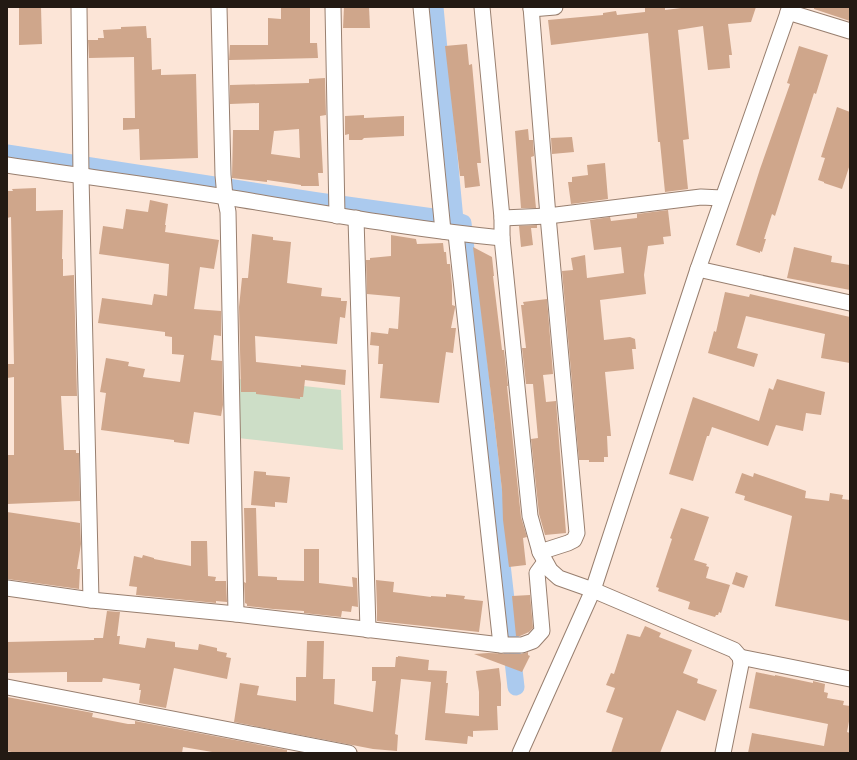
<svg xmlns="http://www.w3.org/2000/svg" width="857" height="760" font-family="Lora,serif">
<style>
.green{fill:#cddec7}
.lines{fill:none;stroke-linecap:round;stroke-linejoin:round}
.canal{stroke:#abcaee;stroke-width:17}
.building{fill:#cfa68b;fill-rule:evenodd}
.minor-casing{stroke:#987f6f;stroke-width:17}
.minor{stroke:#fff;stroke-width:15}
</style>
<rect width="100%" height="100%" fill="#fce5d7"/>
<polygon class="green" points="229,378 341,390 343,450 229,437"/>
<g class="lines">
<g class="canal">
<polyline points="435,7 455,220 463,223 516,687"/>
<polyline points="7,153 318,201 455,220"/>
</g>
</g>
<g class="building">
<polygon points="41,7 42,44 19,45 19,8"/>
<polygon points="281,7 310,7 310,43 317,43 318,58 229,60 230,45 268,45 268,18 281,19"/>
<polygon points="344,7 369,7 370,28 343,28"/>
<polygon points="645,7 665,7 665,10 689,7 756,7 751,22 728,24 732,55 729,55 730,68 708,70 703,26 678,30 689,139 683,140 688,189 665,192 660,142 658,142 648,33 551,45 548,20 603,15 603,13 616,11 617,15 645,12"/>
<polygon points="814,7 850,7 850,21 814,9"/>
<polygon points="146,26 147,38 151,38 152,70 161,69 161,75 196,74 198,158 140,160 139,129 123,130 123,118 135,118 134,57 89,58 88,40 98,40 98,38 104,38 103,30 121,29 121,27"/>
<polygon points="467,44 469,65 472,64 481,163 477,163 480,186 465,188 464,176 460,176 445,46"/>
<polygon points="799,46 828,55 816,94 814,93 799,140 775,216 772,214 764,239 766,239 762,252 760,251 760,253 736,245 760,169 790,84 787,83"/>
<path d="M325 78 326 115 320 116 323 173H318L319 186H301V185L267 180V182L232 178 233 130H259V103L230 104V85L309 83V79ZM299 129 300 158 271 154 274 131Z"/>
<polygon points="837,107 850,112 850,164 842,189 824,183 824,182 818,180 825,158 821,157"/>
<polygon points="364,115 364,118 404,116 404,136 364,138 362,140 349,140 349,134 345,135 345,116"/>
<polygon points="528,129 529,140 533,140 534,156 531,157 536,208 521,208 515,131"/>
<polygon points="572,137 574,152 552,154 551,138"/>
<polygon points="605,163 608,199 571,204 568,182 572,182 572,177 588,175 587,165"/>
<polygon points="36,188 36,211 63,210 62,259 63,259 63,276 74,275 74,279 77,396 61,396 64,450 76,450 76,453 79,453 80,501 7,504 7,455 14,455 14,377 7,378 7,364 14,364 11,217 7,218 7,191 13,191 12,189"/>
<polygon points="150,200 168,204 165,225 166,225 165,232 219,240 214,269 200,267 194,309 221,311 221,336 214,335 211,360 222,361 223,405 221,416 194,412 189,444 174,442 174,440 101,430 106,393 100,392 106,358 129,362 128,366 145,369 143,377 180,382 184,355 172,354 172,337 165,336 165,332 98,323 102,298 152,305 154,294 167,296 169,264 99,254 103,226 123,229 126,209 148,212"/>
<polygon points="668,210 671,236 663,237 664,244 648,246 644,275 646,294 600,300 604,340 630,337 635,339 636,349 632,349 634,369 605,372 611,436 607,436 608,457 604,457 604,462 589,462 589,460 579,460 562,271 573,270 571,258 585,255 587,278 624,273 621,247 594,250 590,220 610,217 611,221 637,218 637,214"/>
<polygon points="537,225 537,228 531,228 533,245 521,247 519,226"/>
<polygon points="252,234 273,237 273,240 291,242 287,283 322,288 321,296 341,298 341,301 347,301 345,318 340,317 337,344 255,336 256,362 301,367 301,365 346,370 345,385 305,380 303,397 300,397 300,399 256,394 256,392 241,392 239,307 242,278 248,278"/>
<polygon points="391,235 416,239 417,244 443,243 444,252 446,252 447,264 450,264 452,286 452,305 455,306 455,308 451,328 456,328 453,353 446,352 439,403 380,398 383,364 378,364 379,346 370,345 371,332 388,334 389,328 398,329 400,297 367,294 366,260 370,260 370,258 391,256"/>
<polygon points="473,247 492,257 494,276 493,276 502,350 504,350 508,386 507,386 521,517 527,537 523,538 526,565 509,567 503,520 502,490 494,419"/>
<polygon points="794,247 832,256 831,262 850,265 850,290 787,278"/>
<polygon points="725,292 749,297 750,294 850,317 850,363 821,358 825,334 746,316 737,348 758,354 754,367 708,353 714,331 716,332"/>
<polygon points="547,299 553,374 543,375 544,383 546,402 556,401 566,533 545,535 539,514 531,439 538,438 533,384 526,384 522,348 526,348 521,305 524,305 523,302"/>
<polygon points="777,379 825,392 821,415 806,413 803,431 776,425 768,446 712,427 709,436 707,436 693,481 669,474 693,397 759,421 769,388 773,390"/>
<polygon points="254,471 266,472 266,475 290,477 287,503 275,502 275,507 251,505"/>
<polygon points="742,473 753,477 754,473 806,491 805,498 829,501 830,493 843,495 842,499 850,500 850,621 775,606 792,516 744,500 745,496 735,493"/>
<polygon points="244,508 256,508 258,576 277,577 277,580 304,581 304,549 319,549 319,583 353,587 352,577 357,578 358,607 352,606 351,612 342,611 341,617 304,613 304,611 273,609 247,606 247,604 245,603 244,582 246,583"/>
<polygon points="681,508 709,517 694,560 707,564 706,566 709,567 706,578 730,585 721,613 719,612 718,615 716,615 715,617 688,609 690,602 658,591 659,588 656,587 672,539 670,538"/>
<polygon points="7,512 80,523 81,544 77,569 80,569 79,589 7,579"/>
<polygon points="191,541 207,541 208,576 216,577 215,581 226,581 227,602 216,601 216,603 136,595 137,587 129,586 134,556 142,558 143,555 154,558 154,559 191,566"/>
<polygon points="736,572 748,576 744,588 732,584"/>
<polygon points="376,580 394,582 393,592 431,597 431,596 446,597 446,594 465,596 464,599 483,601 479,632 377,621 377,609"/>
<polygon points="530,595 533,628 529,632 520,636 516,636 512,596"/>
<polygon points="107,611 120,612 117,636 120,636 119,644 145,648 147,638 175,642 175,647 198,650 199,644 217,648 217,651 227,653 226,657 231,658 227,679 174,668 166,708 139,703 141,690 139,690 140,684 103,678 102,682 67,682 67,672 7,673 7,642 94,640 94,638 103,638"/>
<polygon points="645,626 661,633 659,637 692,650 683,673 698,679 697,683 717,690 705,721 677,710 660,753 611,753 623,718 606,712 615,688 606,685 611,673 614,674 627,634 640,637"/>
<polygon points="307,641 324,641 323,679 335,679 334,704 373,712 376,681 372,681 372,667 395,667 396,657 398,657 398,656 429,660 428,670 447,671 446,683 448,683 445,713 479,716 479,692 476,671 499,668 501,684 501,706 497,706 498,730 473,731 473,737 468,736 467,744 425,740 431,682 401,679 395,734 398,735 397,751 373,749 234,722 240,683 259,686 257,695 296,701 296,677 306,677"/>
<polygon points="528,652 528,655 530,656 522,672 474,654 488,653 522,654"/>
<polygon points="756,672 775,676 775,675 813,683 813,681 825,684 824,692 828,693 827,698 844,701 843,705 850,706 850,716 847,732 850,733 850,753 748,753 752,733 824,746 828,724 749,708"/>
<polygon points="7,697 93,713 92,717 128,724 135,724 135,721 287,750 287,753 218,753 183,747 182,753 16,753 7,751"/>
</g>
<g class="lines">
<g class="minor-casing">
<g id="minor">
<polyline points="79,7 81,176 91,600"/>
<polyline points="219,7 223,175 225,197 228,212 236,614"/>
<polyline points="333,7 337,216"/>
<polyline points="421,7 443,231"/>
<polyline points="482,7 502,218 502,238 530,516 540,552 550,570 559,578 593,590 734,650 740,657 741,664 723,753"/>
<polyline points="531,7 548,216 577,533 574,540 568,543 540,552"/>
<polyline points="531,9 555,7"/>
<polyline points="788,12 850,31"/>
<path d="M7 165C80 176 153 185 226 197 318 212 410 229 502 238"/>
<polyline points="356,218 368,630"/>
<polyline points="502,218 548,216 701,197 722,198"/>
<polyline points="456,234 501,645"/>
<polyline points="698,269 850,303"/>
<polyline points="7,588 91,600 236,614 501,645 522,645 533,641 542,631 537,573 545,562"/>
<polyline points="740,657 850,679"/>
<polyline points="7,687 349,753"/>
<polyline points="520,753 593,590 698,269 790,7"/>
</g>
</g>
<use href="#minor" class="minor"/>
</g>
<rect width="857" height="760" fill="none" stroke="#231a13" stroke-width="16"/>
</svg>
